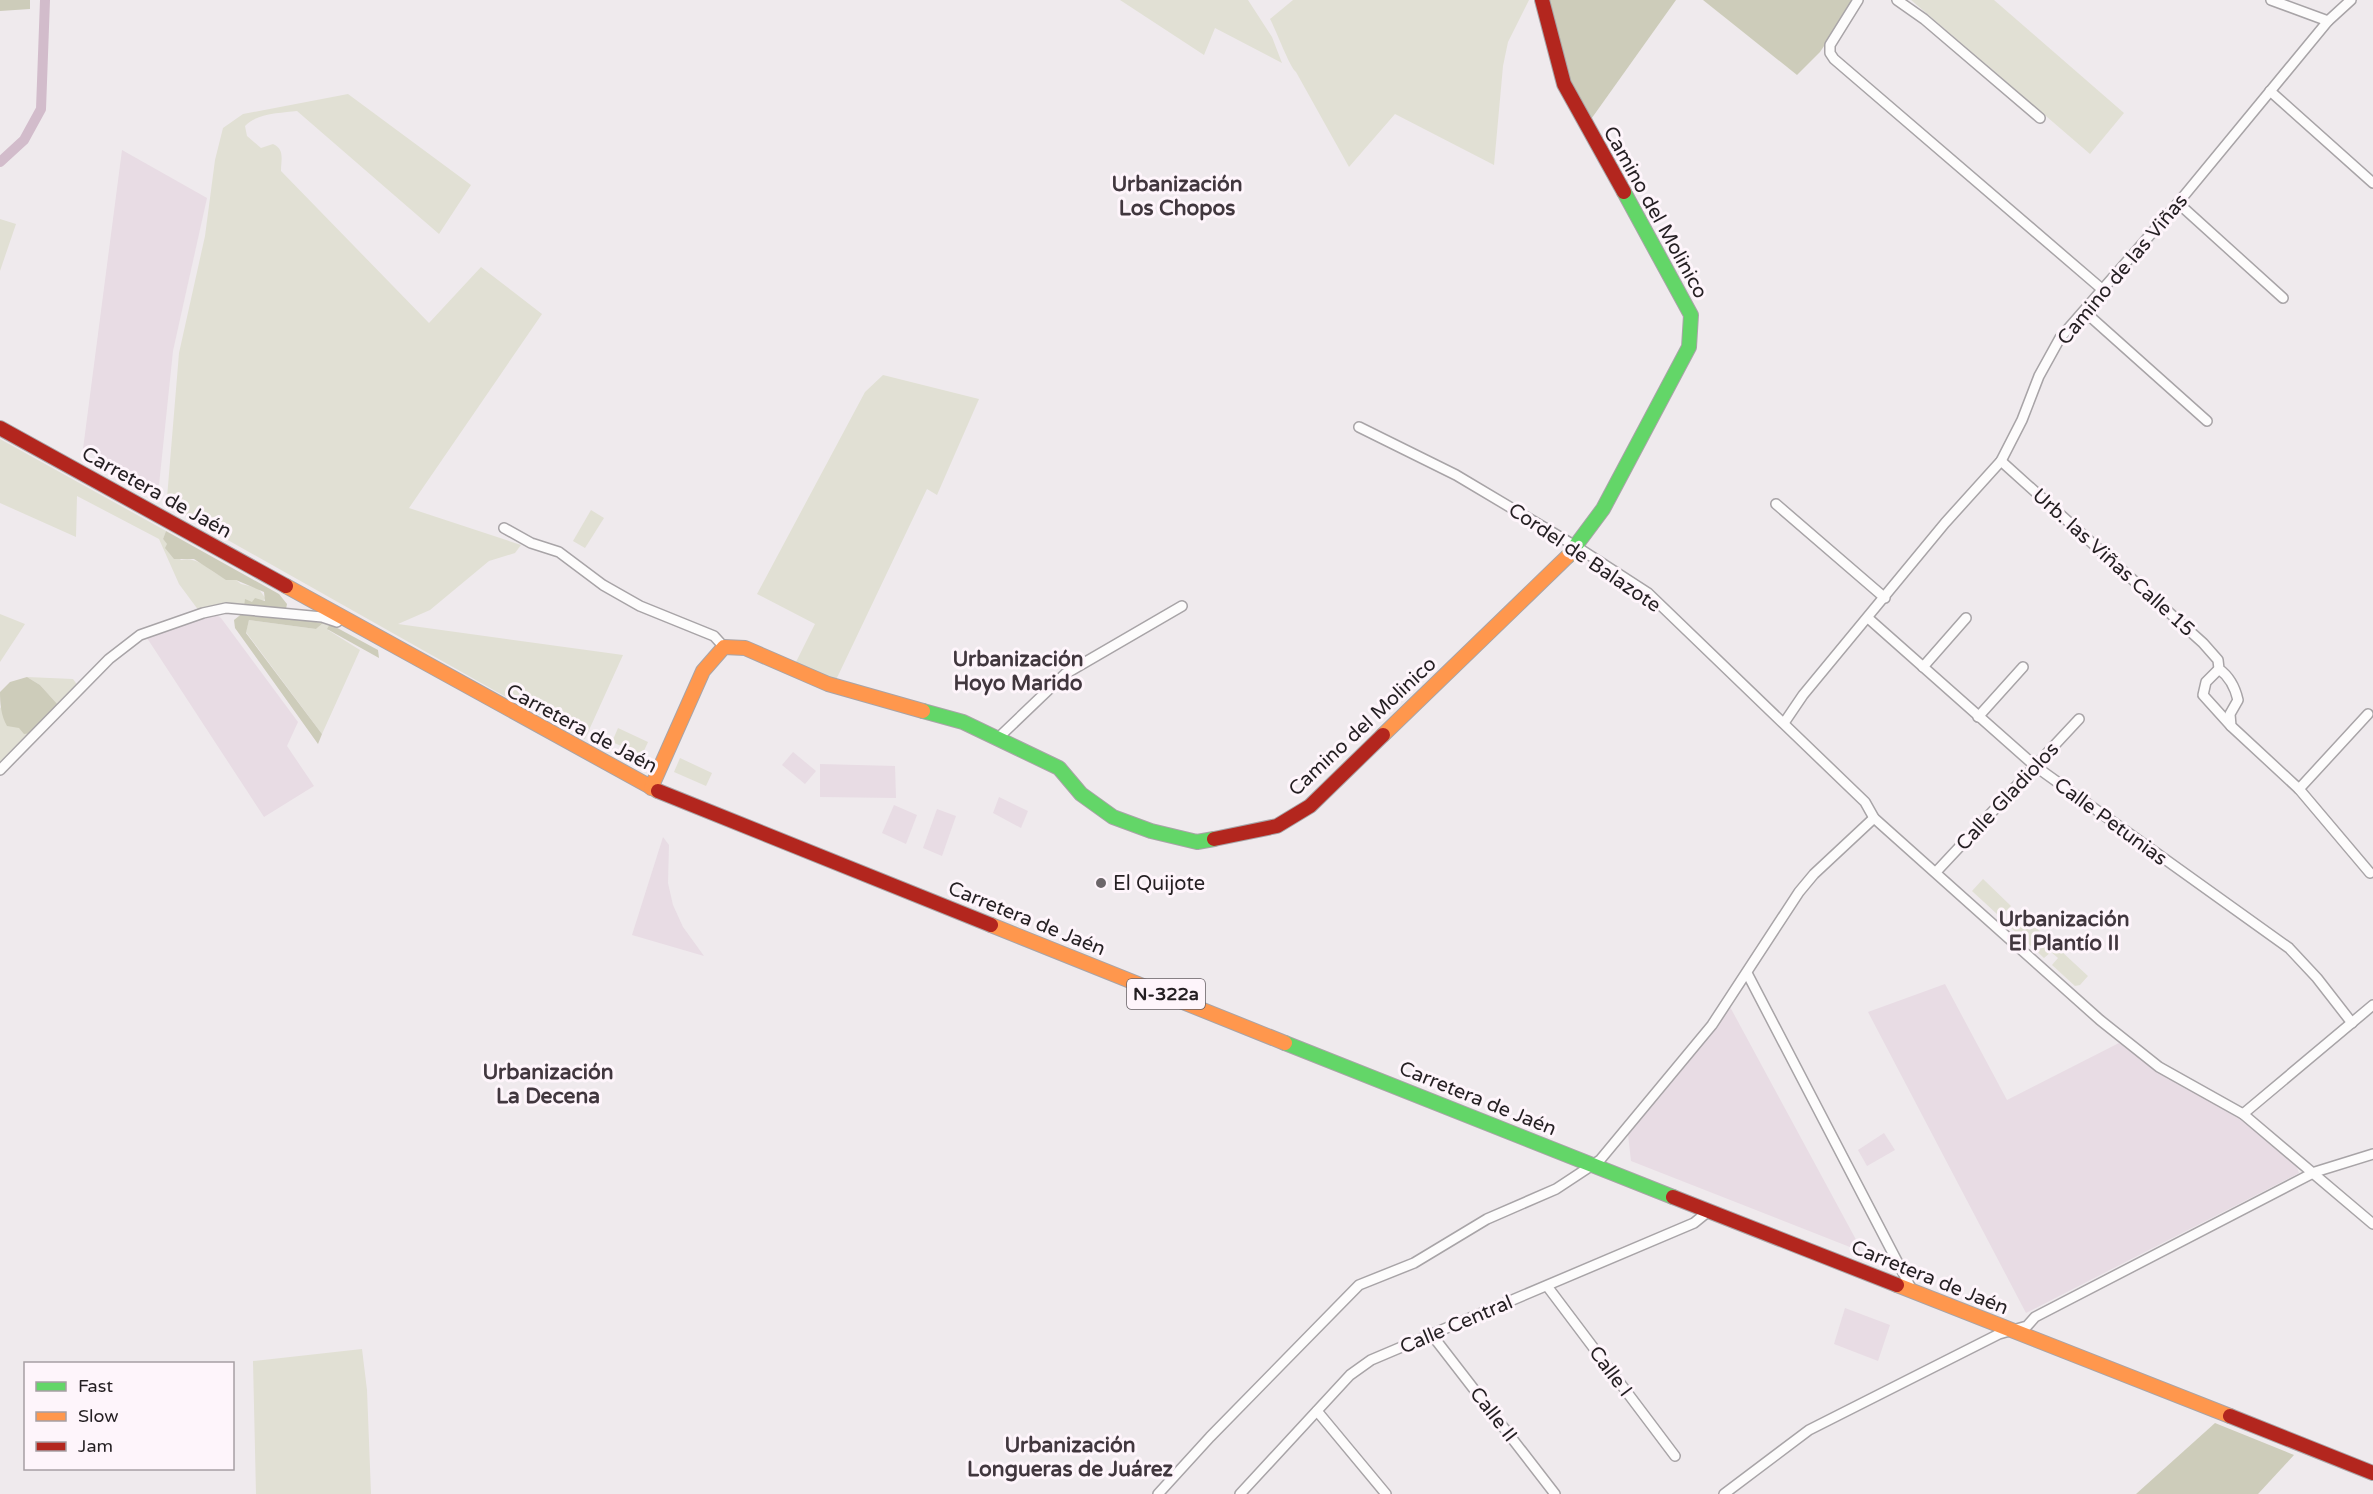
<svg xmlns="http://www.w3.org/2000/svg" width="2373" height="1494" font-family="'Varela Round',sans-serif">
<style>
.built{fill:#e8dce4}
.green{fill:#e1e0d4}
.forest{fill:#cdccba}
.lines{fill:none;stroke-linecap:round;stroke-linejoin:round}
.canal{stroke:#d2bccb;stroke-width:10}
.street-casing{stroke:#a8a4a7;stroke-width:12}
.fast-casing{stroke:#a8a4a7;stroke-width:16}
.slow-casing{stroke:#a8a4a7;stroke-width:16}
.jam-casing{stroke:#a8a4a7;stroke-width:16}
.street{stroke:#fdfcfc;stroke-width:9}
.fast{stroke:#63d668;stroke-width:14}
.slow{stroke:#ff974d;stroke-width:14}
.jam{stroke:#b3261e;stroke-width:14}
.poi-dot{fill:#6b6669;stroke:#fef5fb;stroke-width:2}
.labels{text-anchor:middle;stroke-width:6;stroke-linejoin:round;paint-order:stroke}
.shield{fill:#fef5fb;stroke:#655f63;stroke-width:1.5}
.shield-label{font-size:18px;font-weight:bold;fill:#241f22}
.street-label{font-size:20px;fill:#241f22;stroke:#fef5fb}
.poi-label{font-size:20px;fill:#241f22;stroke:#fef5fb;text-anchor:start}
.neighbourhood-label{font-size:21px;font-weight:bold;fill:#41373e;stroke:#fef5fb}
</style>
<rect width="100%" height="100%" fill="#efeaed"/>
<g class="built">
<polygon points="122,150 207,198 173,351 159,485 152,487 83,449"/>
<polygon points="215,614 221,618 298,722 287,746 314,786 264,817 147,638"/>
<polygon points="793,752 816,771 805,784 782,765"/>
<polygon points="820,764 895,766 896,798 820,797"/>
<polygon points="999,797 1028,811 1021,828 993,813"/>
<polygon points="894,805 917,815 906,844 882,833"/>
<polygon points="937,809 956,816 942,856 923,848"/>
<polygon points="663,837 669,845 668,883 673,905 683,927 704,956 632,935"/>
<polygon points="1945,984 2007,1100 2119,1043 2157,1071 2245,1122 2285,1154 2296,1164 2299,1173 2026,1313 1868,1012"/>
<polygon points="1729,1005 1860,1247 1860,1251 1631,1161 1628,1134 1664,1092"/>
<polygon points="1884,1133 1895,1150 1867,1166 1858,1150"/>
<polygon points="1845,1308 1890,1325 1878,1361 1834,1344"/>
</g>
<g class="green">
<polygon points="1120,0 1248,0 1272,37 1282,63 1215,28 1204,55"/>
<path d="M1293 0H1529L1508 42 1503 66 1494 165 1395 114 1349 167 1296 72C1290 68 1276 30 1270 19Z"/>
<polygon points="1911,0 1994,0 2124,113 2090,154"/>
<path d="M348 94 471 185 439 234 297 111C281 113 257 113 245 126L247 136 261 148 273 144C285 149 281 160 281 171L429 323 481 267 542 314 409 508 521 545 515 553 489 561 430 610 398 624 623 655 585 739 513 701 171 508 167 498 179 353 205 236 215 160 223 128 243 114Z"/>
<polygon points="0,219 16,224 0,271"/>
<polygon points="883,375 979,399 937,495 927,489 835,682 794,666 815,624 757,594 865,392"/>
<path d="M0 439 166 531 163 539 181 560C202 554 215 581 236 580L241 584 258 588 266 599 244 607 199 611 179 584 159 539 77 496 76 537 0 503Z"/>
<polygon points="591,510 604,518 585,548 573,541"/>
<polygon points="0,614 25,624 0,662"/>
<polygon points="249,620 316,629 323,623 330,624 328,630 360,650 322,734 246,632"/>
<polygon points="27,677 73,679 78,686 59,706 40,685"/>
<polygon points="0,707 4,712 5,721 33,733 0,767"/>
<polygon points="618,728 648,742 642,755 612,742"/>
<polygon points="680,758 712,773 706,786 674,772"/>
<polygon points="1983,879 2011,906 2002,915 1997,914 1972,891"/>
<polygon points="2019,912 2088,976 2080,985 2075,986 2052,965 2058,958 2051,952 2044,958 2010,927 2010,921"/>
<polygon points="362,1349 367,1390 371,1494 256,1494 253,1361"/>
</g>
<g class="forest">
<polygon points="0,0 30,0 30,9 0,11"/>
<polygon points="1546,0 1676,0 1589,122 1565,75"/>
<polygon points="1703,0 1855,0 1820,52 1797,75"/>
<polygon points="166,531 279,594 287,604 286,609 244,607 245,599 252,602 255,598 265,601 264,592 236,580 226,580 194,559 174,559 165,548 167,544 163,539"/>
<polygon points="244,612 323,623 316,629 249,620 246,633 322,734 318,744 235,628 234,620"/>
<polygon points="330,624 378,650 379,658 327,629"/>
<path d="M27 677 40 685 59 706 33 733 24 734 19 728 7 726C1 716 0 703 0 692L10 682Z"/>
<polygon points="2215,1423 2294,1455 2258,1494 2136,1494"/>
</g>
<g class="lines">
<polyline class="canal" points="0,162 24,140 41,109 45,0"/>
<g class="street-casing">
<g id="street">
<polyline points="1858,0 1830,45 1830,53 1834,59 2103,290"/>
<polyline points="1897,0 1924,19 2040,118"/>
<polyline points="2271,0 2328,21"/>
<polyline points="2270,91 2373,183"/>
<polyline points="2178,203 2283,298"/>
<polyline points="2085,312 2207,421"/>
<polyline points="1359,427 1456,475 1577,547 1648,593 1865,802 1874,818 2100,1020 2159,1067 2243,1114 2373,1224"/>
<path d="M2001 461 2203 643 2218 660 2219 669C2230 677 2235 687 2238 700L2230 714 2231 726 2299 789 2370 873"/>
<polyline points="1776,504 1885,598"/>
<polyline points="504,528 531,543 559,552 603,585 640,606 714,636 724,647"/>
<polyline points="1868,618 2035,766 2289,948 2317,978 2352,1023"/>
<polyline points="1923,667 1966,618"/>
<polyline points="2219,669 2206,682 2203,695 2231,726"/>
<polyline points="1978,717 2023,667"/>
<polyline points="1784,723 1803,695 1945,523 2001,461 2022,420 2039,376 2060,338 2178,203 2328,21 2351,0"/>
<polyline points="997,739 1065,674 1182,606"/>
<polyline points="0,770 109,659 140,635 203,613 226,608 322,617 337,622"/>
<polyline points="2299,789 2368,714"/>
<polyline points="1936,872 2079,719"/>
<polyline points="1747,973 1912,1290"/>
<polyline points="2243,1114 2373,1005"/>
<polyline points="1547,1286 1675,1456"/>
<polyline points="1432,1335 1555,1494"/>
<polyline points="1317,1411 1386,1494"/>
<polyline points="1158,1494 1210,1437 1359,1285 1414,1263 1487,1219 1556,1189 1600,1160 1712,1025 1799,892 1814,874 1874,818"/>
<polyline points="1240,1494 1350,1375 1371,1360 1694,1223 1710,1210"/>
<polyline points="1724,1494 1809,1430 1999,1334 2027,1326 2035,1317 2315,1172 2373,1154"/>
</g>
</g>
<g class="fast-casing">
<g id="fast">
<polyline points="1568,556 1603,509 1689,347 1691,315 1624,192"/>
<polyline points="923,711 963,722 1059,768 1081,794 1113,817 1151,831 1197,842 1214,839"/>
<polyline points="1285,1043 1673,1197"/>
</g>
</g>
<g class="slow-casing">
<g id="slow">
<polyline points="286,586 658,791"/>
<polyline points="1383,735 1568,556"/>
<polyline points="651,788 703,671 724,647 745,648 828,684 923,711"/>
<polyline points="991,925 1285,1043"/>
<polyline points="1897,1285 2230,1416"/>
</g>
</g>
<g class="jam-casing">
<g id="jam">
<polyline points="1542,0 1564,84 1624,192"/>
<polyline points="0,428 286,586"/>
<polyline points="658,791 991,925"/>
<polyline points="1214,839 1277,826 1310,806 1383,735"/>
<polyline points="1673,1197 1897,1285"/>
<polyline points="2230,1416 2373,1473"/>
</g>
</g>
<use href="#street" class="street"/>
<use href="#fast" class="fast"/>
<use href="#slow" class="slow"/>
<use href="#jam" class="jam"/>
</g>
<circle class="poi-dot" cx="1101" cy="883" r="6"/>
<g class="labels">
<rect class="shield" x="1127" y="979" width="78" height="30" rx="4.5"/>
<g class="shield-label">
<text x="1166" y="1000">N-322a</text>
</g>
<g class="street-label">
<text transform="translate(1656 212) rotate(61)" y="7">Camino del Molinico</text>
<text transform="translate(2122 269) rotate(-50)" y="7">Camino de las Viñas</text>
<text transform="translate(157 492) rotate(29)" y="7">Carretera de Jaén</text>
<text transform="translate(1585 557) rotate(34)" y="7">Cordel de Balazote</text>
<text transform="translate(2114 562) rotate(42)" y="7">Urb. las Viñas Calle 15</text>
<text transform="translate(1362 726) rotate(-43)" y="7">Camino del Molinico</text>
<text transform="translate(582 728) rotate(28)" y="7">Carretera de Jaén</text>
<text transform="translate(2007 796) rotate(-47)" y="7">Calle Gladiolos</text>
<text transform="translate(2111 821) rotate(36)" y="7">Calle Petunias</text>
<text transform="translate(1027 918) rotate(22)" y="7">Carretera de Jaén</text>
<text transform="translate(1478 1098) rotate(22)" y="7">Carretera de Jaén</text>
<text transform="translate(1930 1277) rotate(22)" y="7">Carretera de Jaén</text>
<text transform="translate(1456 1324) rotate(-23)" y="7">Calle Central</text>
<text transform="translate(1611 1371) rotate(53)" y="7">Calle I</text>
<text transform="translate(1494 1414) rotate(52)" y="7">Calle II</text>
</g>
<g class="poi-label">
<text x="1113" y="890">El Quijote</text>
</g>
<g class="neighbourhood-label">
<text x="1177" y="191">Urbanización<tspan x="1177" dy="24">Los Chopos</tspan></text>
<text x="1018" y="666">Urbanización<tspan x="1018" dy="24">Hoyo Marido</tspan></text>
<text x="2064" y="926">Urbanización<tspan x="2064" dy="24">El Plantío II</tspan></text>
<text x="548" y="1079">Urbanización<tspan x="548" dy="24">La Decena</tspan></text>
<text x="1070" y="1452">Urbanización<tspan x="1070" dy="24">Longueras de Juárez</tspan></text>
</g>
</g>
<rect x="24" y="1362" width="210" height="108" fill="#fef5fb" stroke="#a79fa4" stroke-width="1.5"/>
<rect x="36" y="1382" width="30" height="9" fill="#63d668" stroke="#a79fa4" stroke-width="1.5"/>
<text x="78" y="1392" font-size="18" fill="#241f22">Fast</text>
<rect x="36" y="1412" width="30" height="9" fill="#ff974d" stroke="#a79fa4" stroke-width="1.5"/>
<text x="78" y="1422" font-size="18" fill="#241f22">Slow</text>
<rect x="36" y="1442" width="30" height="9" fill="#b3261e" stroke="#a79fa4" stroke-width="1.5"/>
<text x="78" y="1452" font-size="18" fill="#241f22">Jam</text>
</svg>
